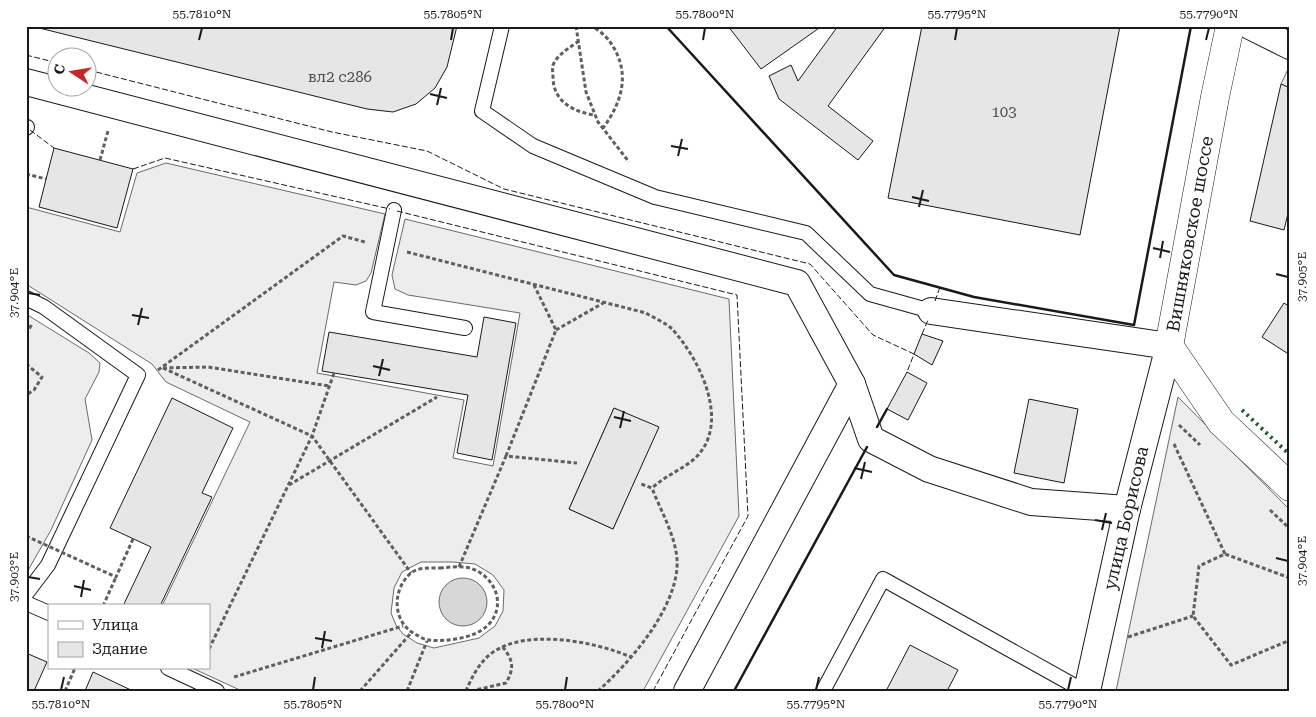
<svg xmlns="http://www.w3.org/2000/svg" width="1316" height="717" font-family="'Roboto Serif',serif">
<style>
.built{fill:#ededed;stroke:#6a6a6a;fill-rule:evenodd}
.water{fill:#d7d7d7;stroke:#6a6a6a}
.building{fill:#e6e6e6;stroke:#1a1a1a}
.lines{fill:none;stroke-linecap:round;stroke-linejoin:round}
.service-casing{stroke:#1a1a1a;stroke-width:16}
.minor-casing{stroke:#1a1a1a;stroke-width:28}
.tertiary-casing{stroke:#1a1a1a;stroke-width:29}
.path{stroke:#5f5f5f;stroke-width:3;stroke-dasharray:4 2.5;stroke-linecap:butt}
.service{stroke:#fff;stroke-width:14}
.minor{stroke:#fff;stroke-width:26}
.tertiary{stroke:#fff;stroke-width:28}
.path-bridge{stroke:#5f5f5f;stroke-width:3;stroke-dasharray:4 2.5;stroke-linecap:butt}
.hedge{stroke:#2b5a34;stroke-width:4;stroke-dasharray:2.5 4;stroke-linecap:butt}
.fence{stroke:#1a1a1a;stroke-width:1;stroke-dasharray:6 2.5;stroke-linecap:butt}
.wall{stroke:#1a1a1a;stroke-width:2.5}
.ticks{fill:none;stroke:#1a1a1a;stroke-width:2}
.labels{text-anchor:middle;stroke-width:4;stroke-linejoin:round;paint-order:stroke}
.number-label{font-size:15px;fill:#4d4d4d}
.street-label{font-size:18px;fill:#1a1a1a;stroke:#fff}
.neatline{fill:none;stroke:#1a1a1a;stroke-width:2}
.ticks-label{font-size:12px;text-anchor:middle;fill:#1a1a1a}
</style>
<rect width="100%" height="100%" fill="#fff"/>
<g class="built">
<polygon points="1289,67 1290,67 1290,88 1281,84"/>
<path d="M166 163 385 214 371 273 366 281 356 285 334 282 317 373 464 400 453 458 493 466 520 313 408 295 395 289 392 275 405 219 729 299 739 516 643 691H242L192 668H209V606H162L250 422 166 382 152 364 26 284V207L120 232 137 173ZM614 408 658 428 613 529 569 509ZM421 562H453L475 564 493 575 504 590 503 611 495 626 479 638 434 648 417 643 403 634 396 625 391 613 394 588 402 572Z"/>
<polygon points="26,314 89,353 100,363 99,372 85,399 92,440 51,530 26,574"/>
<polygon points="1178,397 1290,510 1290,691 1116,691"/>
</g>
<circle class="water" cx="463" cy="602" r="24"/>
<g class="building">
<polygon points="31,26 457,26 447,67 435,88 416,104 393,112 367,109"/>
<polygon points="728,26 822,26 761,69"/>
<polygon points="838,26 886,26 828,106 873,141 858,160 779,99 769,76 791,65 798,81"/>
<polygon points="922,26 1120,26 1080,235 888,198"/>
<polygon points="1281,84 1290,88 1290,205 1284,230 1250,221"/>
<polygon points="54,148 133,169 117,228 39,207"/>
<polygon points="1284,303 1290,307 1290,355 1262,337"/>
<polygon points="484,317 516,323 492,460 457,453 468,395 322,371 329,332 477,357"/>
<polygon points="922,334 943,341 932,365 914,354"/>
<polygon points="907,372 927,383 908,420 887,409"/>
<polygon points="172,398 233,428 202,493 212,497 160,606 123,606 151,547 110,528"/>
<polygon points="1029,399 1078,409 1064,483 1014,473"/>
<polygon points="614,408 659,427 613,529 569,509"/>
<polygon points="910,645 958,670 947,691 886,691"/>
<polygon points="26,653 47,662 34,691 26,691"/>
<polygon points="93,672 133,691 85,691"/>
</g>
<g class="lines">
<g class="service-casing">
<g id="service">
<polyline points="502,26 482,111 533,146 655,197 806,233 870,294 931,311"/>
<polyline points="26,128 27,127"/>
<polyline points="394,210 373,312 465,328"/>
<polyline points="26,298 44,307 138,375 48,565 26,594"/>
<polyline points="26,603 49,613"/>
<polyline points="168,668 217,691"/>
<polyline points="823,691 883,579 1084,691"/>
</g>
</g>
<g class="minor-casing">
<g id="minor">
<polyline points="1250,26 1290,46"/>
<polyline points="26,82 797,283 852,384 871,439 929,469 1031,502 1127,509"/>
<polyline points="931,311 1169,346 1127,509 1087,691"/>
<polyline points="687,691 852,384"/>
</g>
</g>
<g class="tertiary-casing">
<polyline id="tertiary" points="1230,26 1215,97 1169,346 1221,422 1290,487"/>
</g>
<g class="path">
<polyline points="576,26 586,92 598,122 629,162"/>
<path d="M589 26C596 27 606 36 610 42 631 71 623 101 603 128"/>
<path d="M579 41C569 48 558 54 553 65 552 69 553 73 553 77 553 101 573 112 595 115"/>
<polyline points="100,160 108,131"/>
<polyline points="26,174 46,179"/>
<path d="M407 252 646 313C654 318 666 323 672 329 700 359 733 426 693 460 681 470 665 476 652 488L641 484"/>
<polyline points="556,330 605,302"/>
<polyline points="26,334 32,324"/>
<polyline points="26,364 42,377 34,390 26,395"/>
<polyline points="163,368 312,436 411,573"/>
<polyline points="163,368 208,367 329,386"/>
<polyline points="158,370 343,236 365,242"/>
<polyline points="1179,425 1200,445"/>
<polyline points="1174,444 1225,554"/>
<polyline points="506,456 556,330 534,285"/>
<polyline points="289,485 437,397"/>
<polyline points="1270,510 1290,529"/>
<polyline points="459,567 506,456 577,463"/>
<path d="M440 568C451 567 465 565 475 570 496 579 507 607 487 626 475 638 446 642 429 640 424 640 419 636 415 634 393 623 391 590 411 573 418 567 432 568 440 568Z"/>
<polyline points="1290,578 1225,554 1199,566 1193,616 1231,665 1290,640"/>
<polyline points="103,606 116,577"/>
<polyline points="1128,637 1193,616"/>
<polyline points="209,649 312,436 334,373"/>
<polyline points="234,677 403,626"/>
<polyline points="65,691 75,668"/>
<polyline points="360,691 412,632"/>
<polyline points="407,691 427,641"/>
<path d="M466 691C471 679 477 667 486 658 518 626 594 641 631 657"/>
<path d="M471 691 506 683C515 667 513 660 502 646"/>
<path d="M598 691C630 662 673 613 677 568 679 541 661 512 652 488"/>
</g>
<use href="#service" class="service"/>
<use href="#minor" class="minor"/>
<use href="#tertiary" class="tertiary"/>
<polyline class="path-bridge" points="26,536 116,577 133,539"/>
<polyline class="hedge" points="1242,410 1290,455"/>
<g class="fence">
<polyline points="26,55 58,63"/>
<polyline points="88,70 332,132 427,151 504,189 810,264 873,335 914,354 907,372"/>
<polyline points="30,130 54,148"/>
<polyline points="133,169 165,158 390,209"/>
<polyline points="397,211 737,295 748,516 653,691"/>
<polyline points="935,301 940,287"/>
<polyline points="922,334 928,320"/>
</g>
<g class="wall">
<polyline points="666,26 894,275 974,297 1134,325 1191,26"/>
<polyline points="877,427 887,409"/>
<polyline points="734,691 867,447"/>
</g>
</g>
<path class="ticks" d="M199 40 202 28M451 40 453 28M703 40 705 28M955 40 957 28M1206 40 1209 28M430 94 447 98M437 105 441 88M671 146 688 149M678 156 682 139M912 197 929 201M919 207 923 190M1153 248 1170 252M1160 258 1163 241M1276 274 1288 277M28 293 40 295M132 315 149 318M138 325 142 308M373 366 390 370M379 376 383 359M614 417 631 421M620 428 624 411M854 468 872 472M861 479 865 462M1095 520 1112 523M1102 530 1106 513M1276 558 1288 561M28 577 40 579M74 586 91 590M81 597 84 580M315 638 332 641M322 648 325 631M61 690 64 677M313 690 315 677M565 690 567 677M816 690 819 677M1068 690 1071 677"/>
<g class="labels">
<g class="number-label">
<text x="340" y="82">вл2 с286</text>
<text x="1004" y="117">103</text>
</g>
<g class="street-label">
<text transform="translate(1190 234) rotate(-80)" y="6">Вишняковское шоссе</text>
<text transform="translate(1126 518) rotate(-77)" y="6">улица Борисова</text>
</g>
</g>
<rect width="1316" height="717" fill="none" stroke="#ffffff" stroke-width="55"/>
<rect x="48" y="604" width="162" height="65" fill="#ffffff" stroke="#a3a3a3"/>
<rect x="58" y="621" width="25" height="8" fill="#ffffff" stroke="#a3a3a3"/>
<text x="92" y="630" font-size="15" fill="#1a1a1a">Улица</text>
<rect x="58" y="642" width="25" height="15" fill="#e6e6e6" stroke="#a3a3a3"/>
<text x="92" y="654" font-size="15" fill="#1a1a1a">Здание</text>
<g transform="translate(72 72) rotate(282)"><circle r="24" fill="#ffffff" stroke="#a3a3a3"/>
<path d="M0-4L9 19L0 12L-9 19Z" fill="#c62828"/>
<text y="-8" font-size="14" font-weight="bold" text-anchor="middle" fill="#1a1a1a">С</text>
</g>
<rect x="28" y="28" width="1260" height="662" class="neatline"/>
<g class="ticks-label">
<text x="202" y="18">55.7810°N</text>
<text x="453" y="18">55.7805°N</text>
<text x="705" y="18">55.7800°N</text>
<text x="957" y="18">55.7795°N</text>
<text x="1209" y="18">55.7790°N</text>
<text transform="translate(1302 277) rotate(-90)" y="4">37.905°E</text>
<text transform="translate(14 293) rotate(-90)" y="4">37.904°E</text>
<text transform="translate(1302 561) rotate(-90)" y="4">37.904°E</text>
<text transform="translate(14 577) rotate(-90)" y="4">37.903°E</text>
<text x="61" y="708">55.7810°N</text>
<text x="313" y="708">55.7805°N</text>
<text x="565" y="708">55.7800°N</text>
<text x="816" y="708">55.7795°N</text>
<text x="1068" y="708">55.7790°N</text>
</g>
</svg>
